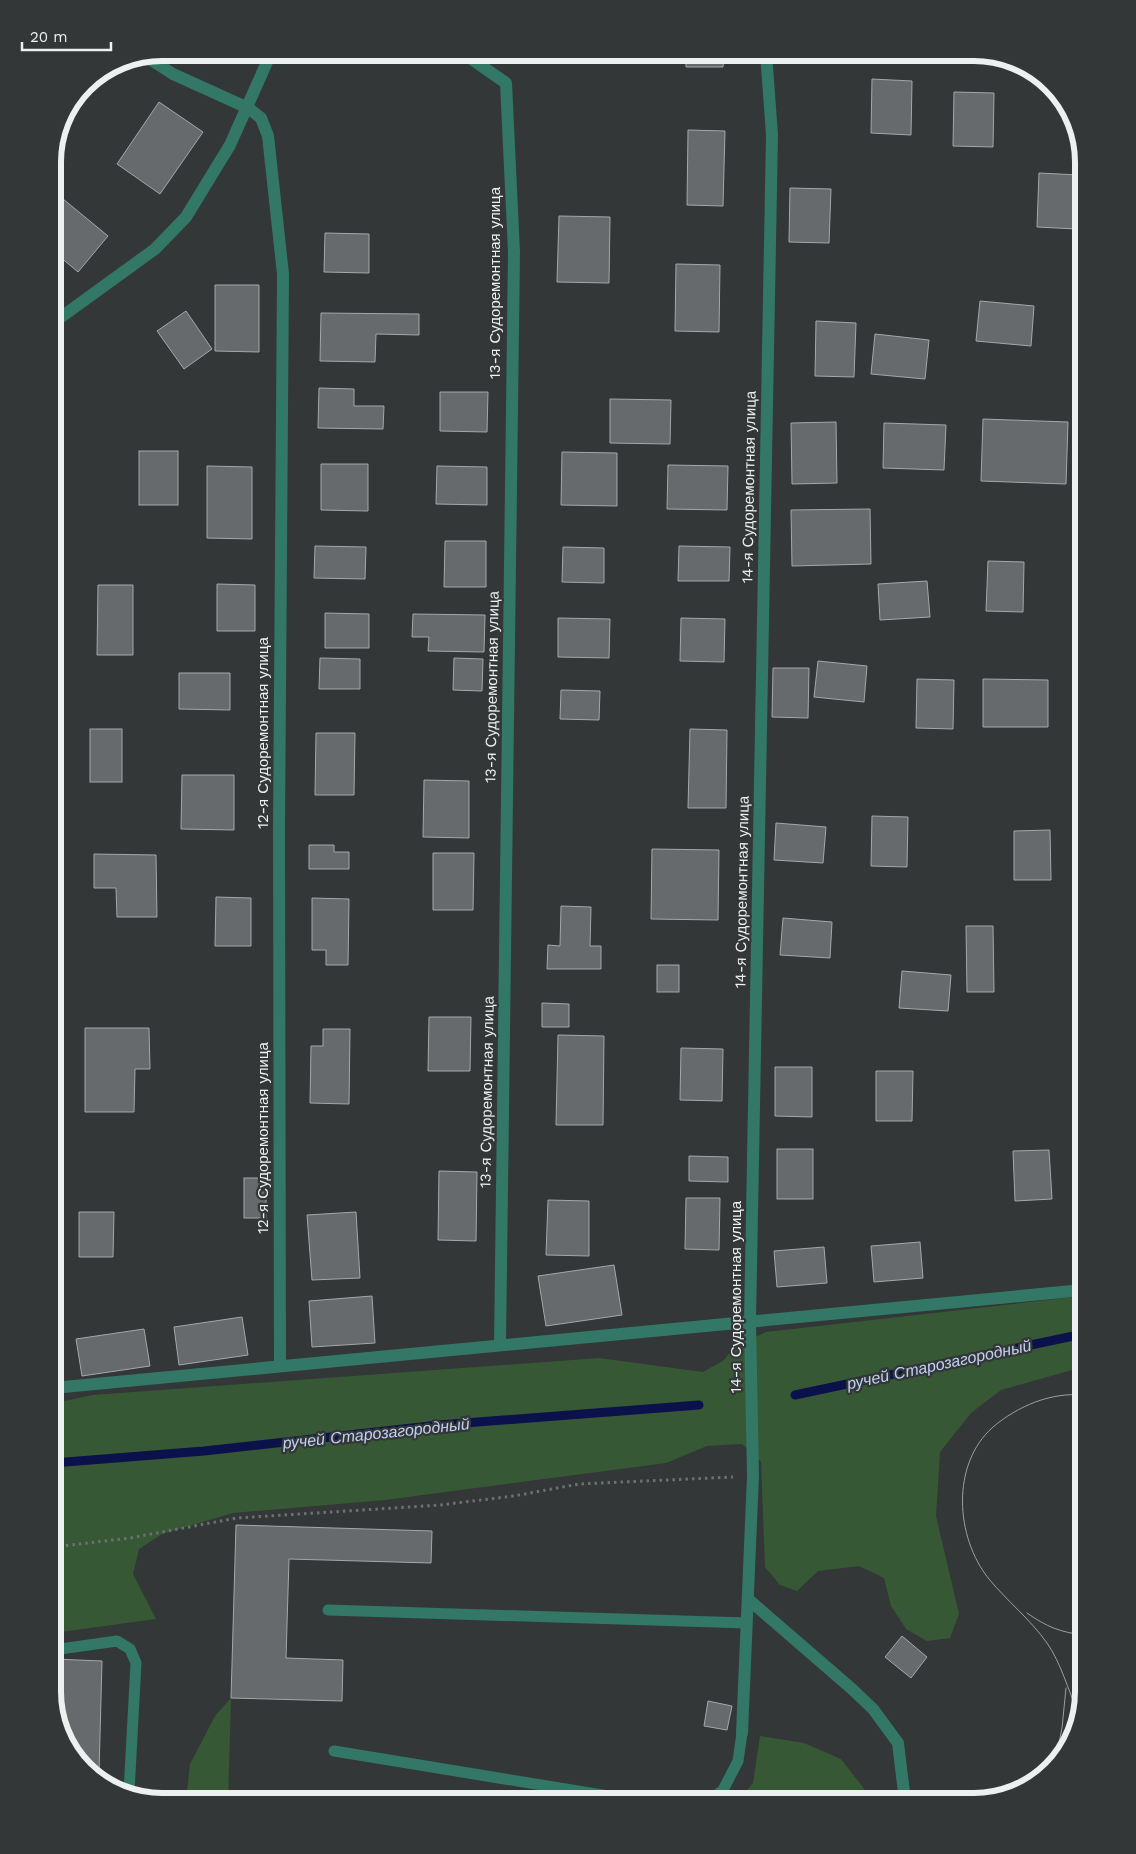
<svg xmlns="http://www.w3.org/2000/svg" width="1136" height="1854" font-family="'Work Sans',sans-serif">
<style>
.green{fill:#375835}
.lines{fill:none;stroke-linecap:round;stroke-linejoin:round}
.stream{stroke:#0b114b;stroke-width:9}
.building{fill:#666a6c;stroke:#a5a8ab}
.path{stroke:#6c7070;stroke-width:3;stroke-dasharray:2.5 4;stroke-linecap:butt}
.lane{stroke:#376;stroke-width:11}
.street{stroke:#376;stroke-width:12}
.tram{stroke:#9c9f9f;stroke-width:1}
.labels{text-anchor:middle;stroke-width:4.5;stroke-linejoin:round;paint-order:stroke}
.street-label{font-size:15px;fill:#eef0f0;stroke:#333737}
.water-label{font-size:16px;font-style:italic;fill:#c2cff4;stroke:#333737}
.rim{fill:none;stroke:#eef0f0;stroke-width:6}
</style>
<rect width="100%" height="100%" fill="#333737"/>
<g class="green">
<polygon points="1083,1296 1083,1367 1001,1390 971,1413 940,1452 936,1516 959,1614 950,1638 927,1641 906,1629 891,1606 884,1578 859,1566 818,1571 797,1591 780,1585 765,1567 761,1462 742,1444 707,1446 666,1463 385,1500 233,1513 162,1534 139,1549 133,1574 156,1619 53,1633 53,1407 64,1401 93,1395 599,1358 703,1372 724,1360 735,1346 766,1332"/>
<polygon points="231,1698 228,1801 186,1801 190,1764 215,1716"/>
<polygon points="760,1736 804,1743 841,1759 865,1790 864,1801 738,1801 753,1783"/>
</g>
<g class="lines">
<g class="stream">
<polyline points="795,1395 1083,1334"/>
<polyline points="53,1463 204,1451 439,1425 699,1405"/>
</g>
</g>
<g class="building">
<polygon points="686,53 724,53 723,67 686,67"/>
<polygon points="872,79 912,81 911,135 871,133"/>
<polygon points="954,92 994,93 993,147 953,146"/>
<polygon points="159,102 203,132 160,194 117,164"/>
<polygon points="688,130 725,131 723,206 687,205"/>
<polygon points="1039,173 1079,175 1077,229 1037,227"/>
<polygon points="790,188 831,189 829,243 789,242"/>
<polygon points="57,194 108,236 78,272 53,251 53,200"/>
<polygon points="559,216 610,217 609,283 557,282"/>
<polygon points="325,233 369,234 369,273 324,272"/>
<polygon points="676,264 720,265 719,332 675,331"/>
<polygon points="215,285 259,285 259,352 215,351"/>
<polygon points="980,301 1034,306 1031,346 976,341"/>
<polygon points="186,311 212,349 184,369 157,331"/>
<polygon points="321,313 419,314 419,335 376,334 375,362 320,361"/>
<polygon points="816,321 856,323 854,377 815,376"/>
<polygon points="875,334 929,340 925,379 871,374"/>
<polygon points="319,388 354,389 354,406 384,406 383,429 318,428"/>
<polygon points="440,392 488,392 487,432 440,431"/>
<polygon points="610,399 671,400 670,444 610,443"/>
<polygon points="983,419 1068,422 1066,484 981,481"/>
<polygon points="836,422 837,483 792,484 791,423"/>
<polygon points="884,423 946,425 944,470 883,468"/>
<rect x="139" y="451" width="39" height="54"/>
<polygon points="562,452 617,453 617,506 561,505"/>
<polygon points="321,464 368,464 368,511 321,510"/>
<polygon points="668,465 728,466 727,510 667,509"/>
<polygon points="207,466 252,467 252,539 207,538"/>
<polygon points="437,466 487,467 487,505 436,504"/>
<polygon points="870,509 871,564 792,566 791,510"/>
<polygon points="445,541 486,541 486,587 444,587"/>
<polygon points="315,546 366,547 365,579 314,578"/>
<polygon points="679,546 730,547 729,581 678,581"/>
<polygon points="563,547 604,548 604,583 562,582"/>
<polygon points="988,561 1024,562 1023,612 986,611"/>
<polygon points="927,581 930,617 880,620 878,584"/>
<polygon points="217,584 255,585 255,631 217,631"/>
<polygon points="98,585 133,585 133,655 97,655"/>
<polygon points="325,613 369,614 369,648 325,648"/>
<polygon points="413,614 485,615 484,652 428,651 429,637 412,637"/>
<polygon points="558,618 610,619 609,658 558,657"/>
<polygon points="681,618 725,619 724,662 680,661"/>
<polygon points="320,658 360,659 360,689 319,689"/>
<polygon points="454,658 483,659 482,691 453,690"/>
<polygon points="818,661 867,666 864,702 814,697"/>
<polygon points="773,668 809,668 808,718 772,717"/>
<polygon points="179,673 230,673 230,710 179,709"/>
<polygon points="917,679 954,680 953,729 916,728"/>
<polygon points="983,679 1048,680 1048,727 983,727"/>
<polygon points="561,690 600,691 599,720 560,719"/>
<rect x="90" y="729" width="32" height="53"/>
<polygon points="690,729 727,730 726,808 688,808"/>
<polygon points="316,733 355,733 354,795 315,795"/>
<polygon points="182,775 234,775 234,830 181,829"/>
<polygon points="424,780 469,781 469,838 423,837"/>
<polygon points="872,816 908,817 907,867 871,866"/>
<polygon points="776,823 826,827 823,863 774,860"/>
<polygon points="1050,830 1051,880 1014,880 1014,831"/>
<polygon points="309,845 334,845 334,852 349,852 349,869 309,869"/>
<polygon points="652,849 719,850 718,920 651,919"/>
<polygon points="433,853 474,853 473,910 433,910"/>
<polygon points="94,854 156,855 157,917 117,917 116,888 94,888"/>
<polygon points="216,897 251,898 251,946 215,946"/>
<polygon points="312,898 349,899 348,965 326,965 326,950 312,950"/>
<polygon points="561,906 591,907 590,946 601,946 601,969 547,969 548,945 560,946"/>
<polygon points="783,918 832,922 830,958 780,955"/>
<polygon points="966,926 993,926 994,992 967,992"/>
<rect x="657" y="965" width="22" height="27"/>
<polygon points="902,971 951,975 948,1011 899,1008"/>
<polygon points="542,1003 569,1004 569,1027 542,1027"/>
<polygon points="429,1017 471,1017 470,1071 428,1071"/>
<polygon points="85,1028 149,1028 150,1069 135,1069 134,1112 85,1112"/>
<polygon points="323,1029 350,1029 349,1104 310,1103 311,1046 323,1046"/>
<polygon points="558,1035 604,1036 603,1125 556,1125"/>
<polygon points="681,1048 723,1049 722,1101 680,1100"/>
<polygon points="775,1067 812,1067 812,1117 775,1116"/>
<polygon points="876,1071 913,1071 912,1121 876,1121"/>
<rect x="777" y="1149" width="36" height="50"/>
<polygon points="1049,1150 1052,1199 1015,1201 1013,1151"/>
<polygon points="689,1156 728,1157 728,1182 689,1181"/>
<polygon points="439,1171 477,1172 476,1241 438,1240"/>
<rect x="244" y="1178" width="22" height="40"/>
<polygon points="686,1198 720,1198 719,1250 685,1249"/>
<polygon points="548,1200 589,1201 589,1256 546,1255"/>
<polygon points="79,1212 114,1212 113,1257 79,1257"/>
<polygon points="356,1212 360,1278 312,1280 307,1215"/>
<polygon points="920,1242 923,1278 874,1282 871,1246"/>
<polygon points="824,1247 827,1283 777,1287 774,1251"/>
<polygon points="614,1265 622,1315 546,1326 538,1276"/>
<polygon points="372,1296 375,1343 312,1347 309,1301"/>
<polygon points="242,1317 248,1355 179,1365 174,1327"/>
<polygon points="144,1329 150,1366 82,1376 76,1339"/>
<polygon points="236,1525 432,1531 431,1563 289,1559 286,1658 343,1660 342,1701 231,1698"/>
<polygon points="902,1636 927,1657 911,1678 885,1657"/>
<polygon points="53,1659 102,1661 99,1773 92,1772 64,1740 52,1691"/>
<polygon points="708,1701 732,1706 727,1730 704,1726"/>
</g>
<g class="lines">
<polyline class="path" points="53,1547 130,1538 237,1518 440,1505 514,1496 579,1484 733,1477"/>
<g class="lane">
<polyline points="328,1610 747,1623"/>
<polyline points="53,1650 117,1641 130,1649 136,1663 129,1792"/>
<polyline points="334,1751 639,1801"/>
<polyline points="709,1801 723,1790 738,1761 742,1733"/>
</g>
<g class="street">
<polyline points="463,53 506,83 514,252 500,1344"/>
<polyline points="145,56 173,74 248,108 261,118 268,136 283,274 279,829 280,1366"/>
<polyline points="53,323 155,249 186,217 230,145 271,53"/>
<polyline points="53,524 53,322"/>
<polyline points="53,1388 1083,1290"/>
<polyline points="748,1599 852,1689 873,1709 898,1743 905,1801"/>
<polyline points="742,1733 753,1476 750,1322 772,135 766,53"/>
</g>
<g class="tram">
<path d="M1027 1613C1047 1627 1060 1632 1083 1635"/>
<path d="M1078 1712C1068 1690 1061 1663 1047 1643 1030 1619 1007 1601 989 1579 955 1537 951 1464 993 1427 1018 1406 1051 1392 1083 1395"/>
<polyline points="1056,1758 1062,1728 1066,1688"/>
</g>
</g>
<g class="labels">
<g class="street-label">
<text transform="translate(495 283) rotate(-90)" y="5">13-я Судоремонтная улица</text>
<text transform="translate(749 487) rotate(-89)" y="5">14-я Судоремонтная улица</text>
<text transform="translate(492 687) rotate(-89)" y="5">13-я Судоремонтная улица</text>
<text transform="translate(263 733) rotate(-90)" y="5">12-я Судоремонтная улица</text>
<text transform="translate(742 892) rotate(-89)" y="5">14-я Судоремонтная улица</text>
<text transform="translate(487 1092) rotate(-89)" y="5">13-я Судоремонтная улица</text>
<text transform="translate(263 1138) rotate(-90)" y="5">12-я Судоремонтная улица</text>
<text transform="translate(736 1297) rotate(-90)" y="5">14-я Судоремонтная улица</text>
</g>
<g class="water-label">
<text transform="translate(939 1364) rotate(-12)" y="6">ручей Старозагородный</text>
<text transform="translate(376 1433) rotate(-6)" y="6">ручей Старозагородный</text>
</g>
</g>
<path d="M0 0H1136V1854H0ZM162 61H974A101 101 0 0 1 1075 162V1692A101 101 0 0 1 974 1793H162A101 101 0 0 1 61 1692V162A101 101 0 0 1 162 61Z" fill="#333737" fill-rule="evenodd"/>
<path class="rim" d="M162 61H974A101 101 0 0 1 1075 162V1692A101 101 0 0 1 974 1793H162A101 101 0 0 1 61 1692V162A101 101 0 0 1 162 61Z"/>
<path d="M22 42v8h89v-8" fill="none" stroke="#eef0f0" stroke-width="2.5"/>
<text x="30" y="42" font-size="15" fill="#eef0f0" stroke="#333737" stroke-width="4" paint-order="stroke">20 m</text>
</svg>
